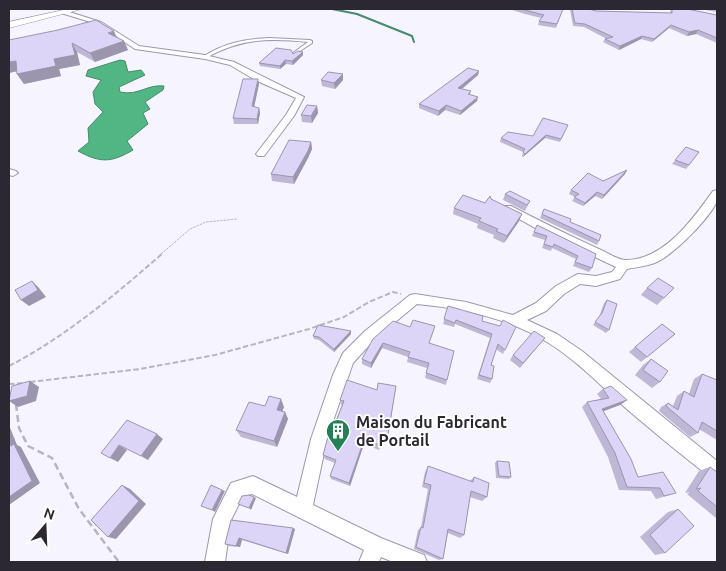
<svg xmlns="http://www.w3.org/2000/svg" width="726" height="571" font-family="Ubuntu,sans-serif">
<style>
.water{fill:#52b584;stroke:#468b6b}
.lines{fill:none;stroke-linecap:round;stroke-linejoin:round}
.stream{stroke:#468b6b;stroke-width:2}
.lane-casing{stroke:#9d97b0;stroke-width:2}
.street-casing{stroke:#9d97b0;stroke-width:2}
.secondary-casing{stroke:#9d97b0;stroke-width:1}
.path-far2{stroke:#b7b5bf;stroke-width:1;stroke-dasharray:2.5 1;stroke-linecap:butt}
.path-far1{stroke:#b7b5bf;stroke-width:2;stroke-dasharray:5.5 2.5;stroke-linecap:butt}
.path{stroke:#b7b5bf;stroke-width:2.5;stroke-dasharray:7 4;stroke-linecap:butt}
.lane{fill:#fff;fill-rule:evenodd}
.street{fill:#fff;fill-rule:evenodd}
.secondary{fill:#fff;fill-rule:evenodd}
.wall{fill:#beb7d5}
.shaded-wall{fill:#9b95ae}
.building{fill:#ddd5f8;stroke:#9b95ae}
.labels{text-anchor:middle;stroke-width:4;stroke-linejoin:round;paint-order:stroke}
.near-poi-label{font-size:16px;font-weight:bold;fill:#2b2832;stroke:#fff;text-anchor:start}
</style>
<rect width="100%" height="100%" fill="#f6f4ff"/>
<path class="water" d="M120 60 125 61 128 72 141 70 145 75 119 87 120 92C139 96 147 84 164 86L163 90 145 102 150 109 143 113 148 124 127 141 133 150C111 163 100 163 78 151L89 142 88 128 103 112 95 104 93 92 101 80 86 76 88 70Z"/>
<g class="lines">
<polyline class="stream" points="332,9 357,14 412,36 414,42"/>
<g class="lane-casing">
<path id="lane" d="M269 38 310 40 312 41V43L294 55H293V53L308 42C270 38 241 38 206 58L203 57C223 43 245 39 269 38Z"/>
</g>
<g class="street-casing">
<g id="street">
<polygon points="63,10 101,22 139,46 205,55 234,62 304,97 294,116 264,156 258,156 256,154 286,115 296,98 257,81 230,65 205,59 135,49 97,24 61,13"/>
<polygon points="9,169 16,171 18,173 13,176 9,175"/>
<path d="M717 190C717 193 718 198 717 201 710 218 674 254 657 262 648 266 637 267 627 269L620 279 596 286 580 284 564 294 546 311 527 320 557 334 582 351 717 461V480L711 478C683 456 656 434 629 411 602 387 578 361 547 342 510 319 461 308 417 304L375 339 353 363 327 439 313 505 381 538 424 555 427 562H393L381 557 379 562H359L364 550 252 494 243 496 231 520 225 562H205L213 519 231 483 253 476 297 497 311 439 333 375 343 353 365 331 410 295 415 294 466 302 513 315 536 303 556 286 574 276 578 274 596 276 612 272 616 267 544 233 503 210 502 208 503 206H511C540 221 570 236 601 250 608 253 618 260 626 260 664 260 693 219 713 191Z"/>
</g>
</g>
<g class="secondary-casing">
<polygon id="secondary" points="68,9 82,9 9,28 9,22"/>
</g>
<polyline class="path-far2" points="161,254 190,229 206,222 237,219"/>
<g class="path-far1">
<path d="M9 366C65 337 115 295 163 253"/>
<polyline points="30,382 140,369 215,355 309,329 344,317 369,302 393,292 401,294"/>
<polyline points="9,384 25,383"/>
</g>
<polyline class="path" points="16,404 19,428 28,446 52,458 79,509 119,562"/>
<use href="#lane" class="lane"/>
<use href="#street" class="street"/>
<use href="#secondary" class="secondary"/>
</g>
<g class="wall">
<polygon points="509,9 563,9 556,28 538,25 539,21 541,18 525,14"/>
<polygon points="570,9 589,9 596,11 670,13 671,9 687,9 717,15 717,43 696,34 687,36 669,28 652,42 641,39 619,50 603,42 605,39 607,39 584,27 573,26"/>
<polygon points="699,9 717,9 717,12"/>
<polygon points="117,38 128,50 95,62 77,52 80,65 59,69 61,76 24,84 17,74 17,71 9,73 9,40"/>
<polygon points="303,52 303,55 293,65 286,64 280,69 260,66 259,63"/>
<polygon points="479,71 478,75 462,89 471,91 470,94 477,101 460,115 445,110 438,116 419,108 419,104"/>
<polygon points="343,74 343,80 335,89 322,86 321,80"/>
<polygon points="259,84 254,107 259,108 260,113 258,124 234,124 233,118"/>
<polygon points="317,106 318,113 312,123 302,122 301,115"/>
<polygon points="568,125 560,142 545,138 523,157 522,156 523,152 500,142 501,138 533,136"/>
<polygon points="311,142 312,149 308,158 294,184 272,181 271,174"/>
<polygon points="686,147 699,152 686,169 672,164"/>
<polygon points="627,170 625,174 602,199 595,196 583,206 572,201 575,197 569,194 571,190 603,181"/>
<polygon points="505,194 530,201 525,211 503,200"/>
<polygon points="491,199 522,214 519,221 504,243 493,238 494,235 477,228 478,224 453,214 454,208 485,203"/>
<polygon points="544,209 570,222 599,241 597,245 540,218"/>
<polygon points="537,225 596,254 592,268 589,272 573,266 576,259 552,248 551,251 542,248 545,240 532,236"/>
<polygon points="647,288 674,288 657,305 641,295"/>
<polygon points="607,300 609,330 606,333 593,325 599,317 604,303"/>
<polygon points="448,306 482,321 505,350 503,354 496,349 491,365 492,379 490,383 477,379 490,338 455,324 454,327 443,324"/>
<polygon points="662,324 675,334 641,362 629,352"/>
<polygon points="351,334 334,352 319,340 314,339 313,336"/>
<polygon points="545,338 520,368 510,360 513,355"/>
<polygon points="373,339 430,343 447,380 446,385 425,378 427,368 407,362 408,357 382,348 371,368 362,364 362,359"/>
<polygon points="651,359 660,382 652,388 635,375 643,365"/>
<polygon points="702,374 717,413 717,440 699,429 698,433 690,437 659,411 661,407 668,403 673,406 677,396 684,391 689,394 694,379"/>
<polygon points="396,386 388,439 383,438 379,450 364,444 350,486 331,479 330,476 335,463 325,459 323,455 342,405 341,405 340,400"/>
<polygon points="603,389 627,400 620,405 603,411 638,477 676,493 656,499 651,491 619,490 608,457 582,407 587,402 601,399 597,394"/>
<polygon points="265,406 284,407 282,411 285,412 288,419 277,447 241,437 236,430"/>
<polygon points="497,461 511,477 509,479 496,478 495,463"/>
<polygon points="428,466 470,481 474,477 487,497 482,501 470,497 464,535 460,538 448,533 443,559 439,560 414,549 418,530 421,527 428,489 422,487 425,472"/>
<polygon points="710,467 717,472 717,518 716,518 687,494 690,492 685,493 699,471"/>
<polygon points="678,509 665,553 655,555 640,537 668,512"/>
<polygon points="231,520 295,529 288,554 242,540 240,547 229,546 225,544"/>
</g>
<g class="shaded-wall">
<polygon points="671,25 669,28 652,42 654,39"/>
<polygon points="698,30 696,34 687,36 689,32"/>
<polygon points="114,31 118,40 108,33"/>
<polygon points="642,36 641,39 619,50 620,46"/>
<polygon points="124,41 128,50 95,62 90,53"/>
<polygon points="72,43 77,52 80,65 59,69 61,76 24,84 17,74 54,59"/>
<polygon points="303,52 303,55 293,65 292,61"/>
<polygon points="285,60 286,64 280,69 280,66"/>
<polygon points="16,61 22,70 9,73 9,62"/>
<polygon points="479,71 478,75 458,92 458,88"/>
<polygon points="343,74 343,80 335,89 334,83"/>
<polygon points="258,79 259,84 253,112 252,106"/>
<polygon points="478,97 477,101 460,115 461,111"/>
<polygon points="446,105 445,110 438,116 439,111"/>
<polygon points="317,106 318,113 312,123 311,116"/>
<polygon points="259,108 260,113 258,124 257,119"/>
<polygon points="546,135 545,138 523,157 525,154"/>
<polygon points="311,142 312,149 308,158 294,184 293,177"/>
<polygon points="627,170 625,174 602,199 604,195"/>
<polygon points="597,192 595,196 583,206 585,203"/>
<polygon points="522,214 519,221 504,243 507,236"/>
<polygon points="32,281 39,288 46,297 29,306 21,300"/>
<polygon points="351,331 351,334 334,352 334,349"/>
<polygon points="383,343 382,348 371,368 371,363"/>
<polygon points="30,381 39,387 36,401 18,407 9,401"/>
<polygon points="281,399 284,407 280,417 277,410"/>
<polygon points="627,400 620,405 596,414 602,409"/>
<polygon points="285,412 288,419 277,447 274,441"/>
<polygon points="9,425 17,445 21,447 40,483 9,505 11,446 9,440"/>
<polygon points="157,434 163,439 148,460 141,456"/>
<polygon points="364,440 364,444 350,486 349,483"/>
<polygon points="119,445 127,450 118,462 110,458"/>
<polygon points="122,485 130,489 146,504 116,539 108,537"/>
<polygon points="222,490 225,491 215,512 212,510"/>
<polygon points="254,497 256,498 251,510 249,508"/>
<polygon points="293,528 295,529 288,554 286,553"/>
<polygon points="239,538 242,540 240,547 236,546"/>
</g>
<g class="building">
<polygon points="521,9 563,9 557,24 539,21 544,15"/>
<polygon points="572,9 589,9 596,11 672,13 672,9 687,9 717,15 717,38 698,30 689,32 671,25 654,39 642,36 620,46 605,39 613,37 585,24 575,23"/>
<polygon points="96,20 114,31 108,33 124,41 90,53 72,43 75,55 54,59 56,66 17,74 16,61 9,62 9,40 58,30"/>
<polygon points="276,48 291,50 293,54 298,51 303,52 292,61 285,60 280,66 259,63"/>
<polygon points="468,68 479,71 458,88 471,91 468,94 478,97 461,111 446,105 439,111 419,104"/>
<polygon points="328,72 343,74 334,83 321,80"/>
<polygon points="243,79 258,79 252,106 259,108 257,119 233,118"/>
<polygon points="307,105 317,106 311,116 301,115"/>
<polygon points="543,118 568,125 561,139 546,135 525,154 523,152 525,149 501,138 508,132 533,136"/>
<polygon points="289,140 311,142 308,151 293,177 271,174"/>
<polygon points="686,147 699,152 689,165 675,160"/>
<polygon points="627,170 604,195 597,192 585,203 574,197 579,194 571,190 588,173 603,181"/>
<polygon points="510,191 530,201 527,205 505,194"/>
<polygon points="463,195 485,203 490,196 491,199 522,214 507,236 496,231 498,229 479,221 481,218 454,208"/>
<polygon points="544,209 571,219 570,222 601,235 599,241 542,214"/>
<polygon points="537,225 596,254 592,268 575,262 578,256 554,244 553,247 544,244 547,236 534,232"/>
<polygon points="658,278 674,288 664,298 647,288"/>
<polygon points="32,281 38,290 21,300 15,290"/>
<polygon points="607,300 617,304 609,330 595,322 602,313"/>
<polygon points="448,306 483,316 482,321 500,326 503,320 516,327 505,350 498,344 491,365 494,366 492,379 479,375 492,334 456,320 455,323 444,319"/>
<polygon points="413,320 435,326 429,343 454,351 447,380 426,373 429,363 408,357 410,352 383,343 371,363 362,359 373,339 393,321 410,327"/>
<polygon points="662,324 675,334 647,357 635,347"/>
<polygon points="318,325 351,331 334,349 319,337 313,336"/>
<polygon points="534,331 545,338 523,363 513,355"/>
<polygon points="651,359 668,371 660,382 643,370"/>
<polygon points="702,374 717,380 717,431 702,422 698,433 666,406 668,403 678,410 684,391 694,397"/>
<polygon points="347,380 377,390 378,383 396,386 388,434 384,433 380,445 364,440 349,483 330,476 336,460 323,455 329,433 331,434 344,401 340,400"/>
<polygon points="30,381 27,396 9,401 12,386"/>
<polygon points="611,386 627,400 602,409 631,459 638,477 663,472 676,493 664,496 660,488 627,487 615,453 587,402 609,398 603,389"/>
<polygon points="269,396 281,399 277,410 285,412 274,441 236,430 249,402 265,406"/>
<polygon points="127,420 157,434 141,456 119,445 110,458 101,453"/>
<polygon points="9,440 11,446 14,444 32,481 9,497"/>
<polygon points="497,461 509,462 511,477 499,476"/>
<polygon points="428,466 473,482 474,477 489,483 487,497 471,491 464,535 448,529 443,559 416,547 421,527 423,528 431,485 424,483"/>
<polygon points="710,467 717,472 717,507 698,491 701,488 696,489"/>
<polygon points="122,485 139,501 108,537 91,520"/>
<polygon points="211,485 222,490 212,510 201,506"/>
<polygon points="249,495 254,497 249,508 238,504 242,496"/>
<polygon points="678,509 694,526 665,553 650,535"/>
<polygon points="231,520 293,528 286,553 239,538 236,546 225,544"/>
</g>
<defs>
<g id="building-pin" transform="scale(1.25)"><path d="M0 17L-7.5 6A9.5 9.5 0 1 1 7.5 6Z" fill="#227f56" stroke="#fff"/><path d="M-4-6H4V6H1V3H-1V6H-4ZM-2.5-4.3h1.7v1.8h-1.7ZM.8-4.3h1.7v1.8H.8ZM-2.5-1h1.7V.8h-1.7ZM.8-1h1.7V.8H.8Z" fill="#fff"/></g>
</defs>
<g fill-rule="evenodd">
<use href="#building-pin" x="338" y="431"/>
</g>
<g class="labels">
<g class="near-poi-label">
<text x="356" y="428">Maison du Fabricant<tspan x="356" dy="18">de Portail</tspan></text>
</g>
</g>
<rect width="726" height="571" fill="none" stroke="#2b2832" stroke-width="20"/>
<g transform="translate(45 526) rotate(19)" stroke="#ffffff" stroke-width="4" paint-order="stroke">
<path d="M0-4L9 19L0 12L-9 19Z" fill="#2b2832"/>
<text y="-8" font-size="14" font-weight="bold" text-anchor="middle" fill="#2b2832">N</text>
</g>
</svg>
